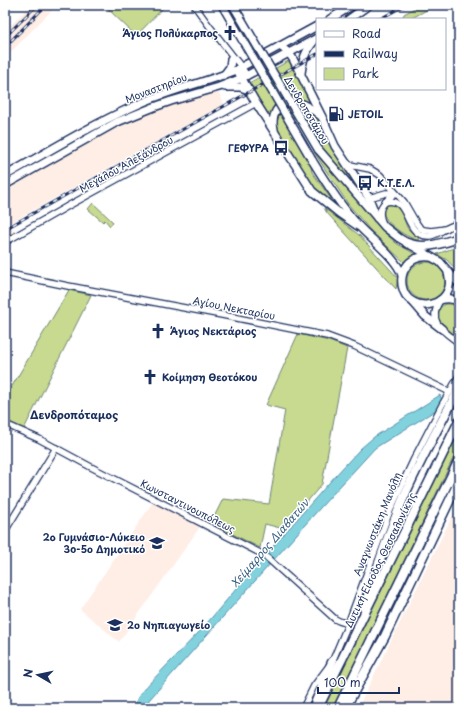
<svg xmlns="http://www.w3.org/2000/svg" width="464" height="713" font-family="'Playpen Sans',sans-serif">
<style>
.built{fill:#feeee6}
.green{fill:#c7da8f;stroke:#718476}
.water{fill:#82d2de;stroke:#5991ab}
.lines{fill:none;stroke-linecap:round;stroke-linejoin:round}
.tertiary-casing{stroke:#1b2f5e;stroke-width:8}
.secondary-casing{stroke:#1b2f5e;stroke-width:10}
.primary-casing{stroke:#1b2f5e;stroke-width:10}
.trunk-casing{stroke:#1b2f5e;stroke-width:11}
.tertiary{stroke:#fff;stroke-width:5.5}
.secondary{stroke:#fff;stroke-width:7}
.primary{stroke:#fff;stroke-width:7}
.trunk{stroke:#fff;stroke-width:8}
.rail-casing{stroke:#1b2f5e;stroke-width:3}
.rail{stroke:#fff;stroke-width:1.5;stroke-dasharray:4.5;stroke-linecap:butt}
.secondary-bridge-casing{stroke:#1b2f5e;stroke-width:10;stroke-linecap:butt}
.secondary-bridge{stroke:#fff;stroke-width:7}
.labels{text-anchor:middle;stroke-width:3;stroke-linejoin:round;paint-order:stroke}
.poi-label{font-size:10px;font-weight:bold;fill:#1b2f5e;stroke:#fff;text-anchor:start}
.street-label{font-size:10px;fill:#1b2f5e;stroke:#fff}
.neighbourhood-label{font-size:11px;font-weight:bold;fill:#1b2f5e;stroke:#fff}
.water-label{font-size:11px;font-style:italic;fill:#3a6084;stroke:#fff}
</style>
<rect width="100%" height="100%" fill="#fff"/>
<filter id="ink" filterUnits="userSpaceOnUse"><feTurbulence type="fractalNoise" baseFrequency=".025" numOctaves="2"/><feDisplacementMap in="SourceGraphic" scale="8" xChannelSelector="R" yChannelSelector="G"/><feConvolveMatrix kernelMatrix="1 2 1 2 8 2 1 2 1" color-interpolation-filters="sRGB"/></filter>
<g filter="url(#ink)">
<g class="built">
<polygon points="31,5 57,5 5,58 5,31"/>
<polygon points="219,93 224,104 10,223 15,233 5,239 5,190 93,138 130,119 153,110 195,97"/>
<polygon points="153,502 200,527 119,642 80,609"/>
<polygon points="459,502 459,701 455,708 358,708"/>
</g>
<g class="green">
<polygon points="104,5 166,5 136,36"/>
<polygon points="420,5 436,5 410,19 406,19 403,17 404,14"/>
<path d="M290 60 310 102C299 97 284 93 275 104 272 108 272 113 270 117L249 83Z"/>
<path d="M290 106 301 107 316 117 329 143 343 167 352 181V182L338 168 321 146 302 113 285 122 310 161 312 172 336 206 314 188 278 129C275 118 279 109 290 106Z"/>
<polygon points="314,152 342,182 384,232 396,243 417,255 405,263 370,230 348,204"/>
<polygon points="93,203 113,222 110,226 105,220 103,222 88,209"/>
<path d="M388 205C402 203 403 220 408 229 411 232 415 235 419 237L418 240C408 239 371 216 388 205Z"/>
<polygon points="324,208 359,235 398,278 396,289 327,213"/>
<polygon points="459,246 459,273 447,260 437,254"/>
<circle cx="426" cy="281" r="19"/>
<polygon points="69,290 91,295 24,429 5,421 5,398"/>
<path d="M446 304C464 302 459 327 459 338 450 330 424 314 446 304Z"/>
<polygon points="298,334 329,341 347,348 322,484 284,529 265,524 260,548 211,523 223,499 269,504 285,410 266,405"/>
<polygon points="459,432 459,446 394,582 333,708 324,708"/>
</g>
<polygon class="water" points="440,395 444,405 375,448 320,508 149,700 144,708 132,708 142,691 201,630 262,559 336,475 360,449 374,437"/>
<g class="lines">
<g class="tertiary-casing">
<g id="tertiary">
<polyline points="194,5 210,27 242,68 247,76"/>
<polyline points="345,161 350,165 370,169 380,175 404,202 415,221 420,228 424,230 431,231 446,229"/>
<polyline points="369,198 386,193 395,193"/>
<path d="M385 202C412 195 402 238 430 236 436 235 440 232 445 229 449 227 454 225 459 223"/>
<path d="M382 222C376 207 385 202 395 193"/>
<polyline points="5,242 68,206 256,103"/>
<polyline points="5,273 68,286 222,315 327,336 354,346 450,392"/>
<path d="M439 302C427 323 444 331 459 343"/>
<polyline points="5,424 39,439 91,467 264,555 335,619 339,621 348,624"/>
<polyline points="5,531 56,448"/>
<polyline points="303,708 314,686 332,662 348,624 389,513 399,491 414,459 442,405 459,376"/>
</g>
</g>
<g class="secondary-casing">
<g id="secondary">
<polyline points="280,46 289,53 293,59 322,117 335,146 369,198 377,218"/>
<polyline points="237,70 256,103 312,191 339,213 358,226"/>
<path d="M274 129C272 123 273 117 276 111 287 92 309 106 321 116"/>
<polyline points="318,149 385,227 399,238 440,262 459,284"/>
<path d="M312 160C326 183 340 205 357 224 370 239 396 257 402 275"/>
<path d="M430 257C420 256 411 259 406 267 402 273 401 279 402 285 407 318 459 307 448 273"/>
<path d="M440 300C447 298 453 298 459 302"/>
<polyline points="413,302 425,316 442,329"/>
</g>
</g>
<g class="primary-casing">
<g id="primary">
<polyline points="330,19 353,5"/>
<polyline points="349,19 369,5"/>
<path d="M301 73C303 59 305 52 314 41"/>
<polyline points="224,75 230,67 231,59"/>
<polyline points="225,87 240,87 249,90"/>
<path d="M5 176C49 151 93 124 139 104 170 90 203 83 234 71L317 26"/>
<polyline points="5,185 117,122 154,107 171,101 219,87 242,78 317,38"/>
</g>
</g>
<g class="trunk-casing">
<g id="trunk">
<path d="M407 243C425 250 442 243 459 238"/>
<path d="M364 608C377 568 390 528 407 490 423 455 441 422 459 389"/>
<polyline points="314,706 332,662"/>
<polyline points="318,708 459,421"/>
<polyline points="338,708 459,460"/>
<polyline points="345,708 385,636 459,481"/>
</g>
</g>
<use href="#tertiary" class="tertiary"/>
<use href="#secondary" class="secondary"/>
<use href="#primary" class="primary"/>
<use href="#trunk" class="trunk"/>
<g class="rail-casing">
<g id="rail">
<polyline points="380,19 405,5"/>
<polyline points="5,37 37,5"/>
<polyline points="5,47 46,5"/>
<polyline points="5,229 317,54"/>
</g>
</g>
<use href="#rail" class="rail"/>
<g class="secondary-bridge-casing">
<g id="secondary-bridge">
<polyline points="222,5 312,160"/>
<polyline points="233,5 318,149"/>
</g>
</g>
<use href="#secondary-bridge" class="secondary-bridge"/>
</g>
</g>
<defs>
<g id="church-bare" transform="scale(1.2)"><path d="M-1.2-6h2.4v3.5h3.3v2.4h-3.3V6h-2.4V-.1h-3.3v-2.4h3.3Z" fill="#1b2f5e" stroke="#fff" stroke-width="2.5" paint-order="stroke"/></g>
<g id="fuel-bare" transform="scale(1.2)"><path d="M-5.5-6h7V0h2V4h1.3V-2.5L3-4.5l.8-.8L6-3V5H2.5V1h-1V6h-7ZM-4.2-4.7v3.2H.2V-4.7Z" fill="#1b2f5e" stroke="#fff" stroke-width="2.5" paint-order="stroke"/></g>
<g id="bus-bare" transform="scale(1.2)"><path d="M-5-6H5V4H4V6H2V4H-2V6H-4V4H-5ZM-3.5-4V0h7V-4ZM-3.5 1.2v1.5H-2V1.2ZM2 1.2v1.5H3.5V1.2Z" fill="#1b2f5e" stroke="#fff" stroke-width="2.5" paint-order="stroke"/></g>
<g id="school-bare" transform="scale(1.2)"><path d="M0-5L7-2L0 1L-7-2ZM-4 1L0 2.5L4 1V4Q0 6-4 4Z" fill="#1b2f5e" stroke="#fff" stroke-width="2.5" paint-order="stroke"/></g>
</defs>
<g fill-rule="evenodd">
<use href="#church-bare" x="230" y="33"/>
<use href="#fuel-bare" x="336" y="114"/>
<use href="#bus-bare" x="281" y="148"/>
<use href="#bus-bare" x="365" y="183"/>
<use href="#church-bare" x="158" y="331"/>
<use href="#church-bare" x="150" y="377"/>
<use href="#school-bare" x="157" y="543"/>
<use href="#school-bare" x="115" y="625"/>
</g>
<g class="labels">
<g class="poi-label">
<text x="218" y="37" text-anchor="end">Άγιος Πολύκαρπος</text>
<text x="348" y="118">JETOIL</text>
<text x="269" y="152" text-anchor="end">ΓΕΦΥΡΑ</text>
<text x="377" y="187">Κ.Τ.Ε.Λ.</text>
<text x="170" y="335">Άγιος Νεκτάριος</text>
<text x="162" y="381">Κοίμηση Θεοτόκου</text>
<text x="145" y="541" text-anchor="end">2ο Γυμνάσιο-Λύκειο<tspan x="145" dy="12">3ο-5ο Δημοτικό</tspan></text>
<text x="127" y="629">2ο Νηπιαγωγείο</text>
</g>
<g class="street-label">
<text transform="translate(156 88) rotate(-21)" y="4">Μοναστηρίου</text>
<text transform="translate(307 110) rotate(59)" y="4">Δενδροποτάμου</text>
<text transform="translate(126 164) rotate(-29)" y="4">Μεγάλου Αλεξάνδρου</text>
<text transform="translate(234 308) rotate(11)" y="4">Αγίου Νεκταρίου</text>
<text transform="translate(188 506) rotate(27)" y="4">Κωνσταντινουπόλεως</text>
<text transform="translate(377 524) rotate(-68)" y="4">Αναγνωστάκη Μανόλη</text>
<text transform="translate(380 560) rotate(-64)" y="4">Δυτική Είσοδος Θεσσαλονίκης</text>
</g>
<g class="neighbourhood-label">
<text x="74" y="419">Δενδροπόταμος</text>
</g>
<g class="water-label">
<text transform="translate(270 543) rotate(-49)" y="4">Χείμαρρος Διαβατών</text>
</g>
</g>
<rect width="464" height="713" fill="none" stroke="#fff" stroke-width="20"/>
<rect x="10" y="10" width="444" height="693" fill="none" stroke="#1b2f5e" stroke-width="1.5" filter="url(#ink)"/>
<rect x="316" y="18" width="130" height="72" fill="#ffffff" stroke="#a4acbf"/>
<rect x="324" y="31" width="20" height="6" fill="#ffffff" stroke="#a4acbf"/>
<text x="352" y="38" font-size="12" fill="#1b2f5e">Road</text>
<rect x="324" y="51" width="20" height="6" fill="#1b2f5e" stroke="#a4acbf"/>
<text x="352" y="58" font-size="12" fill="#1b2f5e">Railway</text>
<rect x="324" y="68" width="20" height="12" fill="#c7da8f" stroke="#a4acbf"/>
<text x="352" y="78" font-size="12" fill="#1b2f5e">Park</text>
<g transform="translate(38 675) rotate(279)" stroke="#ffffff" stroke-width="3" paint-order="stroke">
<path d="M0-3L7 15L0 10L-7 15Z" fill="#1b2f5e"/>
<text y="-6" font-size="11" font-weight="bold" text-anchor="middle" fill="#1b2f5e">N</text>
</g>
<path d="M318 687v6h81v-6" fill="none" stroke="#1b2f5e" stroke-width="2"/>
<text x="324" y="687" font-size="12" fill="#1b2f5e" stroke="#ffffff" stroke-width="3" paint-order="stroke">100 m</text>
</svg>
